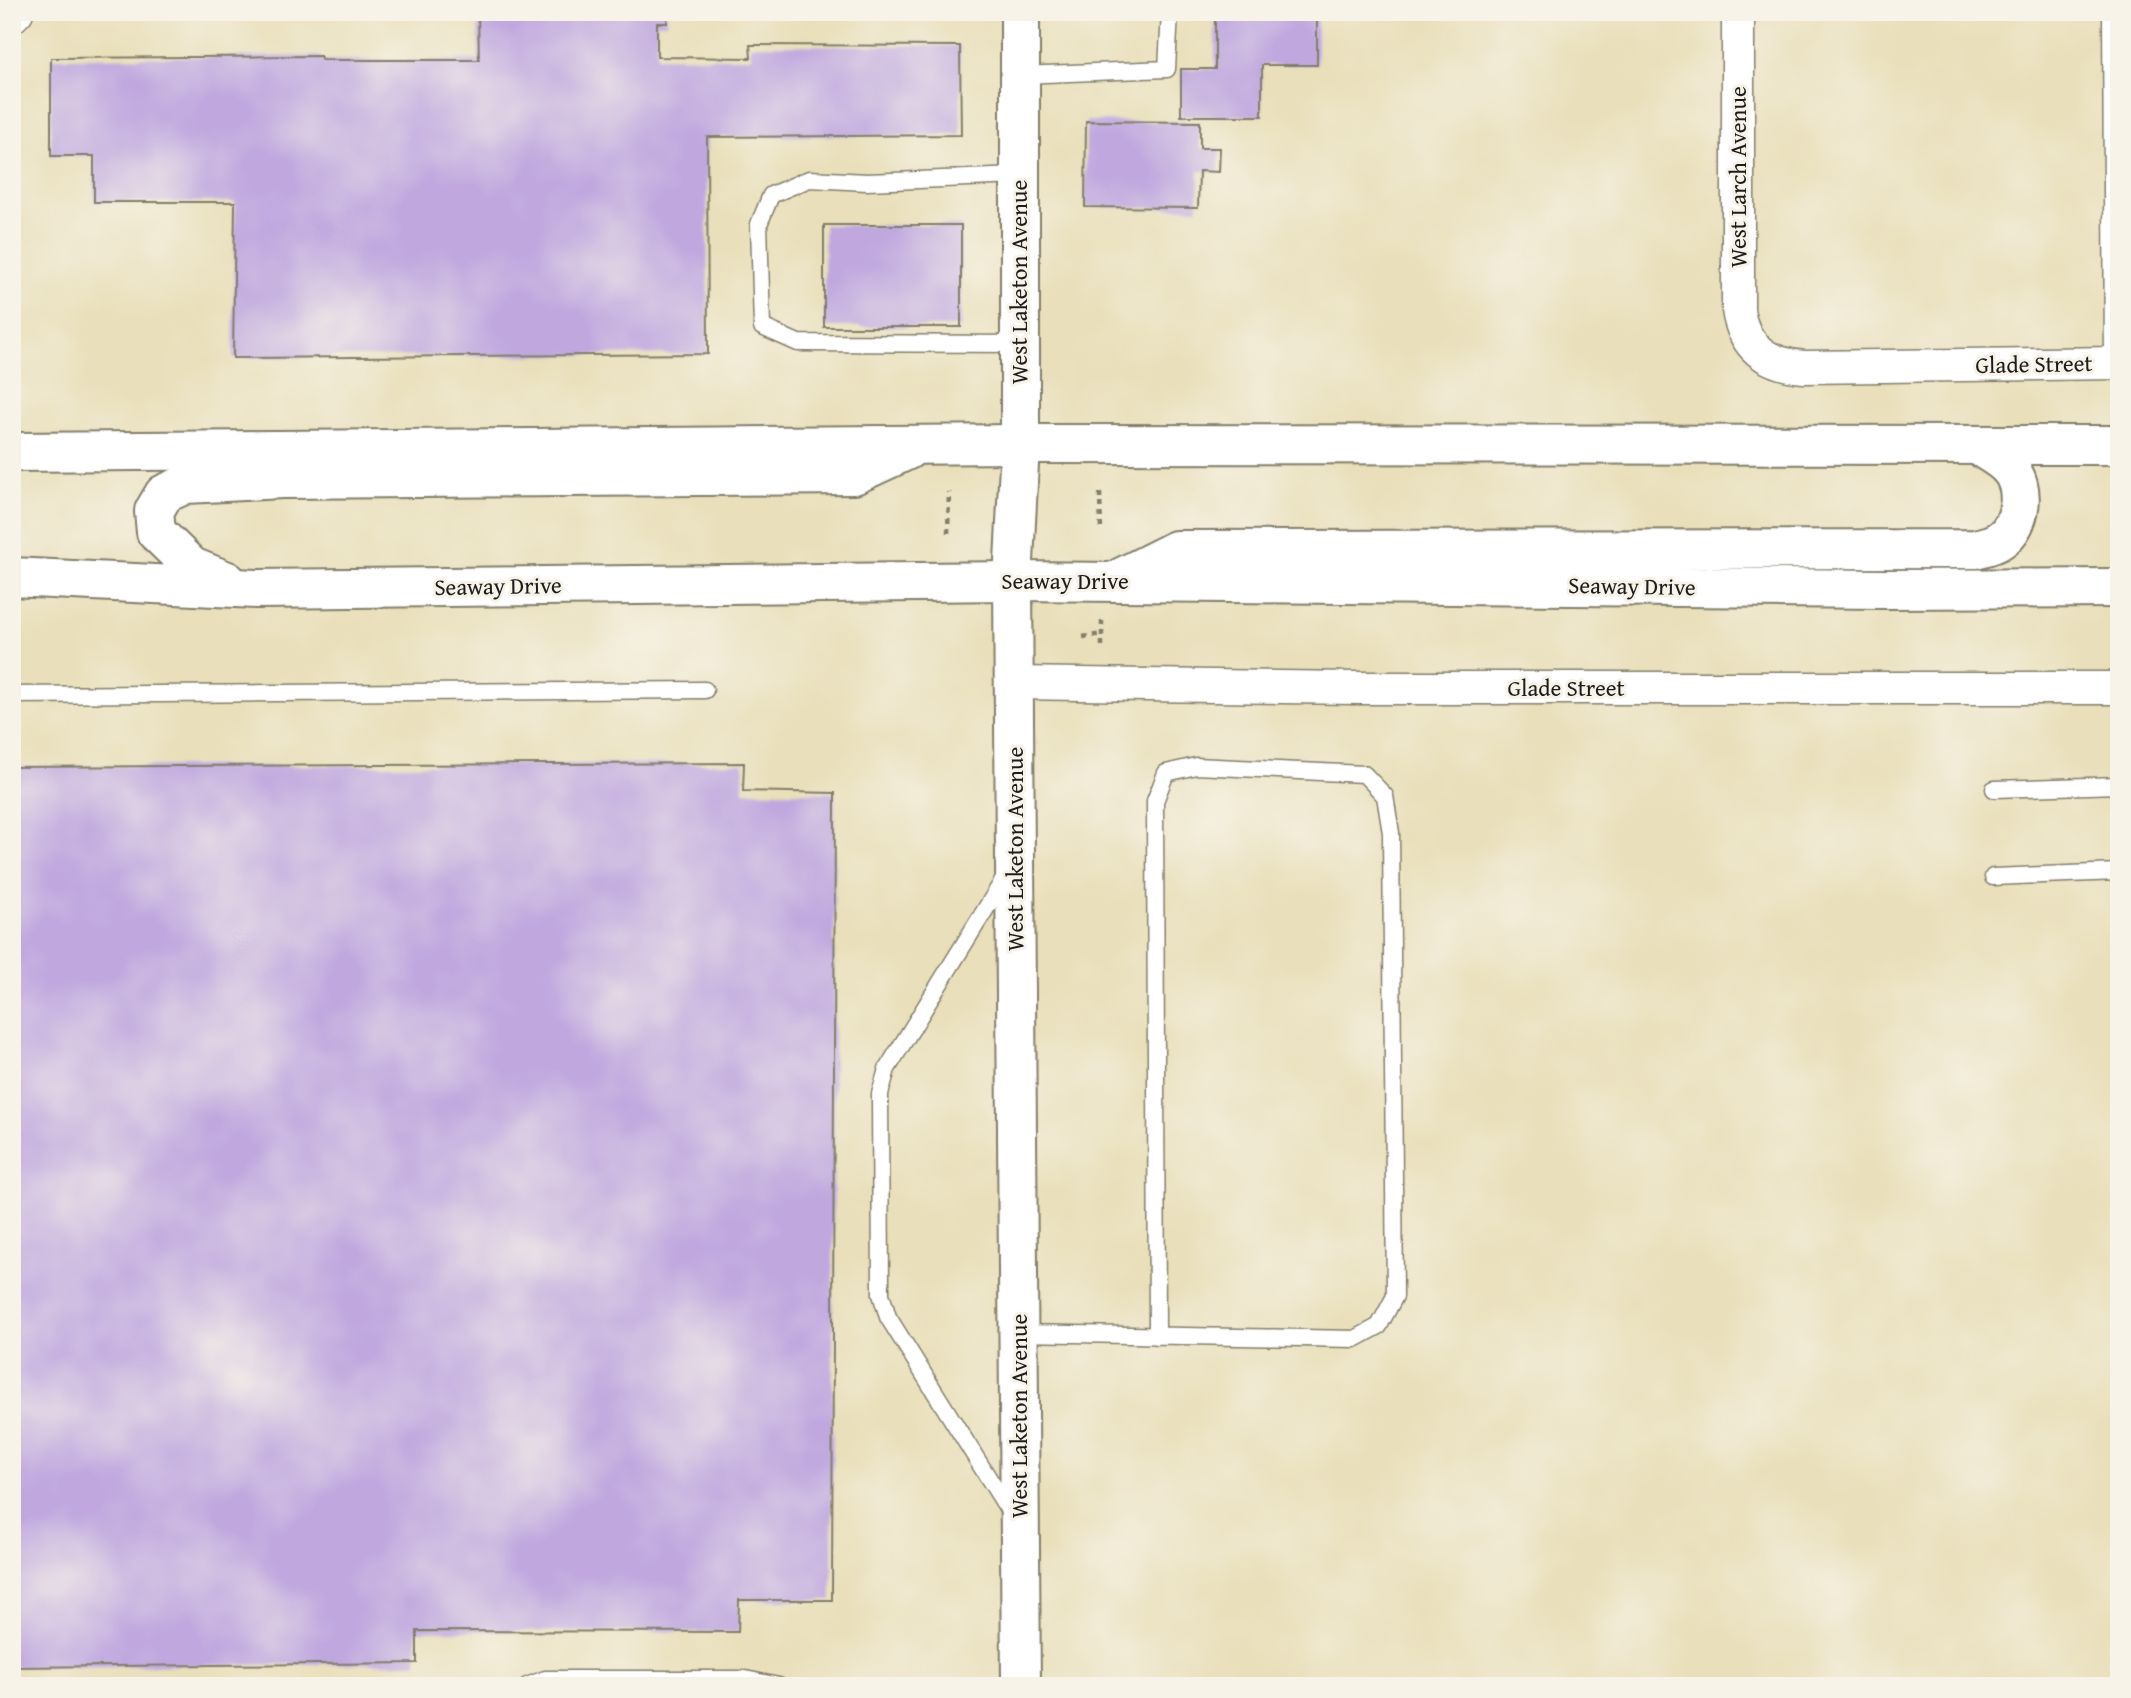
<svg xmlns="http://www.w3.org/2000/svg" width="2131" height="1698" font-family="'Gentium Book Plus',serif">
<style>
.building{fill:#c0a8df}
.lines{fill:none;stroke-linecap:round;stroke-linejoin:round}
.service-casing{stroke:#827e6b;stroke-width:19}
.minor-casing{stroke:#827e6b;stroke-width:35}
.secondary-casing{stroke:#827e6b;stroke-width:42}
.trunk-casing{stroke:#827e6b;stroke-width:42}
.path{stroke:#827e6b;stroke-width:4.5;stroke-dasharray:5 5;stroke-linecap:butt}
.service{stroke:#fff;stroke-width:16}
.minor{stroke:#fff;stroke-width:32}
.secondary{stroke:#fff;stroke-width:38}
.trunk{stroke:#fff;stroke-width:38}
.labels{text-anchor:middle;stroke-width:6;stroke-linejoin:round;paint-order:stroke}
.street-label{font-size:23px;fill:#1c1c1c;stroke:#f7f3e8}
</style>
<rect width="100%" height="100%" fill="#f7f3e8"/>
<filter id="ink" filterUnits="userSpaceOnUse"><feTurbulence type="fractalNoise" baseFrequency=".0143" numOctaves="2"/><feDisplacementMap in="SourceGraphic" scale="14" xChannelSelector="R" yChannelSelector="G"/><feConvolveMatrix kernelMatrix="1 2 1 2 8 2 1 2 1" color-interpolation-filters="sRGB"/></filter>
<filter id="wash" filterUnits="userSpaceOnUse"><feTurbulence type="fractalNoise" baseFrequency=".00686" numOctaves="4" result="noise"/><feDisplacementMap in="SourceGraphic" scale="28" xChannelSelector="R" yChannelSelector="G"/><feGaussianBlur stdDeviation="1.57" result="paint"/><feColorMatrix in="noise" values="0 0 0 0 0 0 0 0 0 0 0 0 0 0 0 0 0 1.4 0 .05"/><feComposite in="paint" operator="in"/></filter>
<g filter="url(#wash)">
<rect width="100%" height="100%" fill="#e9dfba"/>
<g id="blocks">
<g class="building">
<polygon points="478,12 667,12 667,23 657,23 657,57 751,58 750,45 960,46 961,135 707,137 708,354 233,358 235,202 94,202 94,156 51,156 51,58 320,56 322,60 479,60"/>
<polygon points="1215,12 1317,12 1317,65 1262,65 1262,116 1181,116 1181,69 1215,69"/>
<polygon points="1086,121 1200,122 1200,148 1220,148 1219,172 1199,171 1198,208 1085,207"/>
<rect x="824" y="225" width="137" height="102"/>
<polygon points="744,763 743,791 835,793 832,1600 739,1600 738,1632 417,1631 417,1663 12,1667 12,767"/>
</g>
</g>
</g>
<g filter="url(#ink)">
<use href="#blocks" fill-opacity="0" stroke="#827e6b" stroke-width="2"/>
<g class="lines">
<g class="service-casing">
<g id="service">
<polyline points="2111,12 2113,363"/>
<polyline points="1021,75 1167,69 1170,12"/>
<polyline points="1019,176 867,182 809,179 771,195 759,224 762,327 798,343 1020,344"/>
<polyline points="12,695 705,690"/>
<polyline points="1994,789 2119,785"/>
<polyline points="1006,876 887,1069 880,1094 881,1294 888,1317 1011,1514"/>
<polyline points="1993,877 2119,872"/>
<polyline points="1019,1333 1355,1339 1379,1326 1395,1296 1391,833 1385,796 1364,774 1196,766 1166,773 1155,801 1157,1336"/>
<polyline points="527,1686 545,1679 745,1679 779,1686"/>
</g>
</g>
<g class="minor-casing">
<g id="minor">
<path d="M1738 12V310C1744 348 1767 364 1804 367L2119 363"/>
<polyline points="12,17 17,12"/>
<polyline points="1014,683 1355,688 2119,688"/>
</g>
</g>
<g class="secondary-casing">
<polyline id="secondary" points="1020,12 1020,444 1013,581 1021,1686"/>
</g>
<g class="trunk-casing">
<g id="trunk">
<polyline points="12,452 1020,444 2119,445"/>
<polyline points="12,577 256,589 1013,581 1884,589 2119,588"/>
<path d="M1120 578 1176 550 1975 549C1983 547 1993 545 2000 540 2022 526 2027 485 2008 467 2000 458 1987 452 1977 445"/>
<polyline points="227,581 192,567 156,532 154,511 164,494 186,484 282,479 854,475 908,450"/>
</g>
</g>
<g class="path">
<polyline points="1100,493 1101,533"/>
<polyline points="948,533 949,492"/>
<polyline points="1102,621 1102,651"/>
<polyline points="1083,637 1102,634"/>
</g>
<use href="#service" class="service"/>
<use href="#minor" class="minor"/>
<use href="#secondary" class="secondary"/>
<use href="#trunk" class="trunk"/>
</g>
</g>
<g class="labels">
<g class="street-label">
<text transform="translate(1738 177) rotate(-90)" y="8">West Larch Avenue</text>
<text transform="translate(1019 282) rotate(-90)" y="8">West Laketon Avenue</text>
<text transform="translate(2034 364) rotate(-1)" y="8">Glade Street</text>
<text x="1065" y="589">Seaway Drive</text>
<text transform="translate(498 586) rotate(-1)" y="8">Seaway Drive</text>
<text transform="translate(1632 586) rotate(1)" y="8">Seaway Drive</text>
<text x="1566" y="696">Glade Street</text>
<text transform="translate(1015 849) rotate(-90)" y="8">West Laketon Avenue</text>
<text transform="translate(1019 1416) rotate(-90)" y="8">West Laketon Avenue</text>
</g>
</g>
<rect width="2131" height="1698" fill="none" stroke="#f7f3e8" stroke-width="42"/>
</svg>
